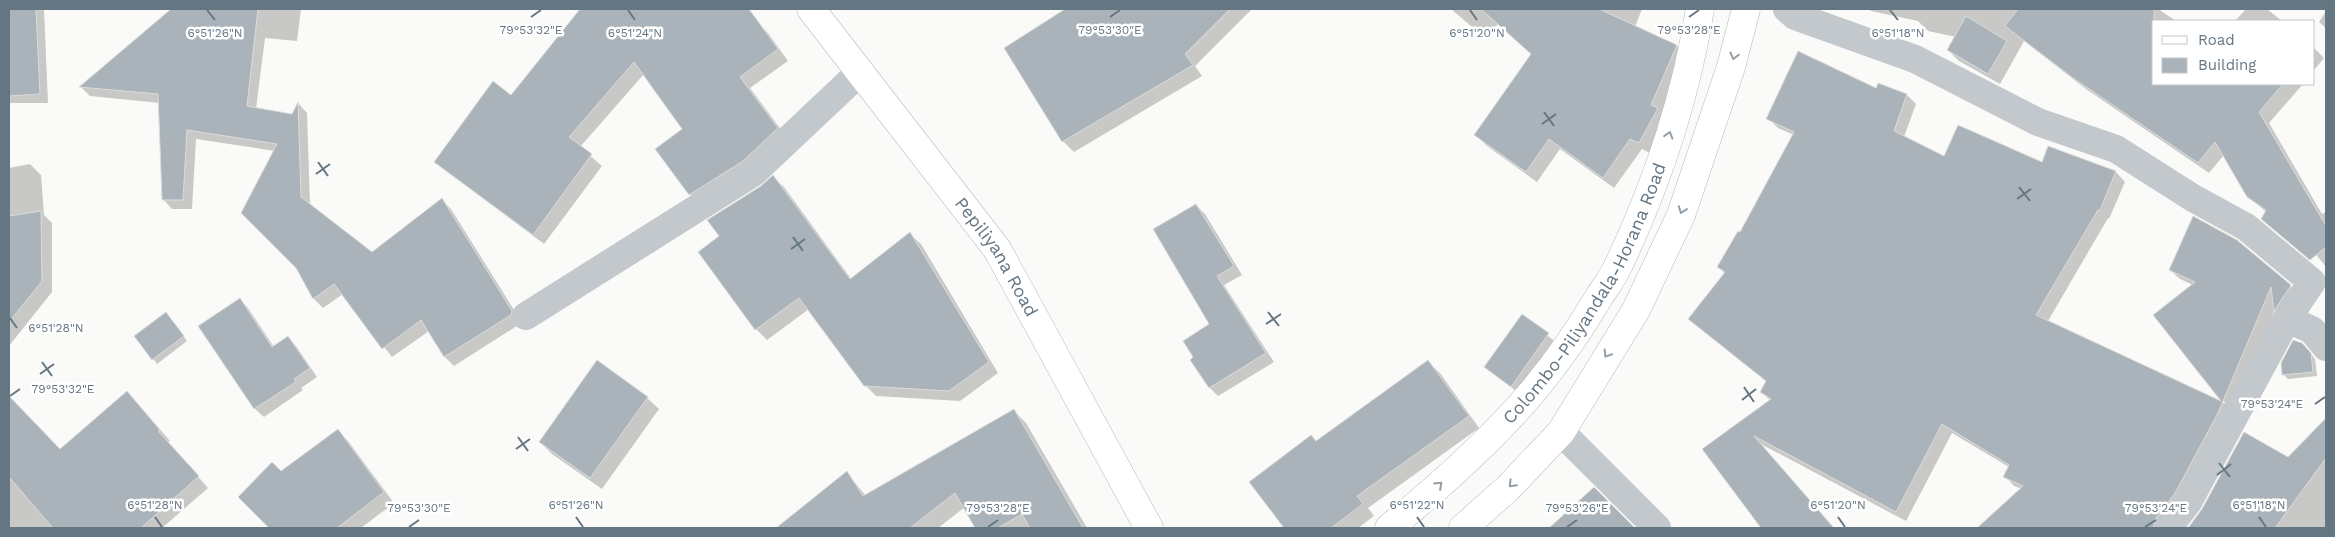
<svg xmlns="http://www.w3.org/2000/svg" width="2335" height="537" font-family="'Work Sans',sans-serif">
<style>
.shadow{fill:#0003}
.building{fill:#aab3b9;stroke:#dcdcda}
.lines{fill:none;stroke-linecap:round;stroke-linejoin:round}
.primary-casing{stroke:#b5babe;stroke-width:29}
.minor{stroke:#c3c8cc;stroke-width:28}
.primary{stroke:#fff;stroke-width:28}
.oneway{stroke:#939fa8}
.ticks{fill:none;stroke:#657683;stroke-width:2}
.labels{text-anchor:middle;stroke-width:5;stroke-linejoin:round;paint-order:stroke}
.street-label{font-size:18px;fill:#657683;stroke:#fff}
.ticks-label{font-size:12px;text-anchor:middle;fill:#657683;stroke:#fff;stroke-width:5;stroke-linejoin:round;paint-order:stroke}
</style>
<rect width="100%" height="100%" fill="#fafaf8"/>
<g class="shadow">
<polygon points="9,9 44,9 48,103 9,103"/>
<polygon points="188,9 301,9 297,41 265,38 256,109 293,115 299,104 307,113 310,205 372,253 442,200 451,209 521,321 520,324 454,366 445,357 429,331 392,357 343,294 323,308 314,299 297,267 275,151 196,139 192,209 172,209 163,199 160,103 90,96 81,87"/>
<polygon points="581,9 705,9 729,43 758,23 768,33 788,61 750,88 788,139 700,205 690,194 684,129 644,74 580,147 602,166 544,244 447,172 436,161 512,97"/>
<polygon points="1067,9 1252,9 1195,66 1202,76 1074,152 1063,141 1006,49"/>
<polygon points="1451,9 1521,9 1546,30 1555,9 1642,9 1635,27 1677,46 1687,57 1650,153 1642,149 1614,188 1560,149 1537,182 1487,146 1476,135 1532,55 1498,24 1485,38"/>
<polygon points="1869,9 2158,9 2176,21 2154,21 2154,84 2303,84 2269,123 2322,214 2326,212 2326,267 2307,243 2309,260 2263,219 2266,212 2248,196 2224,155 2209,173 2086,89 2024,41 2000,84 1959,61 1948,50 1956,37 1928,31 1918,21 1871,11"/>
<polygon points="2246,9 2267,9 2282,21 2235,21"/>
<polygon points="2326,11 2326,28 2319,22"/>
<polygon points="2314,48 2324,58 2314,70"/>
<polygon points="1877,90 1907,95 1916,104 1904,137 1945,157 2042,163 2049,147 2116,172 2125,182 2109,219 2108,218 2048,321 2226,404 2155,315 2193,285 2180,279 2170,270 2290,286 2300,295 2284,319 2275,310 2228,423 2165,528 1978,528 2022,489 2014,486 2005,476 2009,467 1952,433 1906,521 1759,443 1833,528 1762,528 1704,450 1771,401 1761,392 1767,382 1689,319 1725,274 1719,267 1740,234 1794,135 1778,128 1768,118"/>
<polygon points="30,164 41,175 44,215 52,223 52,292 9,346 9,168"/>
<polygon points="773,177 784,187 852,280 910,234 921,244 998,373 960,401 876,396 865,385 809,309 767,340 756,329 700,252 721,237 762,187"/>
<polygon points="1196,205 1205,214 1242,275 1224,285 1274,362 1218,396 1210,388 1191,360 1211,324"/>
<polygon points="240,300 248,308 274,347 288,337 296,346 317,377 301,388 303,390 264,417 255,409 200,326"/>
<polygon points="1522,316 1557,343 1520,394 1485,367"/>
<polygon points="170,318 187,341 157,364 136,336"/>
<polygon points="2307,349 2315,359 2317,376 2288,379 2284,375"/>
<polygon points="1428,362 1440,373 1479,428 1368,508 1374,516 1358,528 1285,528 1251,482 1317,442"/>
<polygon points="9,398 60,450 137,403 170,441 168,442 208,488 162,528 9,528"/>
<polygon points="647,398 659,409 602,489 552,454 540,442"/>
<polygon points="1014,411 1026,423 1087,528 977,528 965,507 938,528 778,528 847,473 866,496"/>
<polygon points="2326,420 2326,528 2189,528 2203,510 2288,459"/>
<polygon points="338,431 348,441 394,503 361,528 271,528 239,497 281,473"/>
<polygon points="1594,489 1633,528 1551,528"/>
</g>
<g class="building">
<polygon points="9,9 36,9 40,94 9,96"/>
<polygon points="171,9 258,9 247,106 292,114 298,102 301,197 372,252 442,198 512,311 511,315 444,357 421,320 382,349 334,284 313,299 296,268 241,213 277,144 187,130 183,200 162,200 158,94 79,87"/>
<polygon points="580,9 749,9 778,49 740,77 778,128 743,161 689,195 655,149 682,129 634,62 569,137 592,154 533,235 434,162 493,81 511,95"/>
<polygon points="1065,9 1230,9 1185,54 1193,65 1062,142 1004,48"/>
<polygon points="1481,9 1599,9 1677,45 1651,105 1658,108 1639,143 1630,139 1603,178 1549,139 1526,172 1474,135 1531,54"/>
<polygon points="2018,9 2154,9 2154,84 2283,84 2259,112 2326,226 2326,247 2310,260 2261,219 2266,210 2247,197 2215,142 2198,163 2073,78 2005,26"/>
<polygon points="1966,16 2007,41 1988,74 1947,50"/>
<polygon points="1798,51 1876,88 1878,83 1907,94 1894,131 1944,156 1958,125 2042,162 2048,146 2116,171 2100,210 2098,210 2036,315 2221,401 2153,315 2195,282 2169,270 2193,216 2237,240 2291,285 2274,311 2271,287 2218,413 2175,493 2156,518 2153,528 1977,528 2023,486 2003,477 2009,465 1942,424 1896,512 1754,436 1834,528 1761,528 1702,449 1771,399 1760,392 1766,381 1688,319 1725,272 1717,267 1738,231 1740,232 1794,132 1766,119"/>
<polygon points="773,175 850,279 910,232 989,362 949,391 864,386 799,298 755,330 698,252 719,236 707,220 761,186"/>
<polygon points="1196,204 1234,266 1217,276 1266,353 1209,388 1190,360 1193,357 1183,341 1209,324 1153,229"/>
<polygon points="41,211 42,281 9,322 9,216"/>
<polygon points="240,298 272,347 288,336 310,368 294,379 296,382 254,409 198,326"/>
<polygon points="166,312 184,336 152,360 134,336"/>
<polygon points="1522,314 1549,333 1511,387 1484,367"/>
<polygon points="2293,340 2302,343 2311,353 2313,372 2282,375 2281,363"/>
<polygon points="597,360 648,397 590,478 539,442"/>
<polygon points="1428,360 1469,416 1357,496 1363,504 1331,528 1284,528 1249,482 1311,435 1316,441"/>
<polygon points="127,391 160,430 158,431 199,476 141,528 53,528 9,477 9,396 60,449"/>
<polygon points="1014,409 1083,528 1030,528 1022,514 998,528 975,528 955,493 910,528 776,528 847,471 863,496"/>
<polygon points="2326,418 2326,458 2275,528 2188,528 2202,509 2244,432 2288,457"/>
<polygon points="338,429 384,492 337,528 269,528 238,497 272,462 281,471"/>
<polygon points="1594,487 1635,528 1549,528"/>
</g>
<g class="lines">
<g class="primary-casing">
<g id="primary">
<path id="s1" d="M811 9 997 249 1149 528"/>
<path id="s2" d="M1389 528C1440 486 1491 441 1534 390 1558 361 1580 329 1599 297 1606 286 1614 276 1619 264 1657 184 1686 96 1700 9"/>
<polyline points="1463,528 1508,488 1561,432 1636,310 1681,215 1731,67 1746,9"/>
</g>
</g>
<g class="minor">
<polyline points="1787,9 1795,16 1915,59 2038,122 2116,149 2193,198 2246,227 2312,282 2287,319 2188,502 2168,528"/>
<polyline points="526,316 753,173 860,72"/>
<polyline points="2287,319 2312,330 2326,347"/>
<polyline points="1561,432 1657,528"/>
</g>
<use href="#primary" class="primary"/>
</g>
<defs><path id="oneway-chevron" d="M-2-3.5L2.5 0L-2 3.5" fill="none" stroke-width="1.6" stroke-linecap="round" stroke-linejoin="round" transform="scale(1.25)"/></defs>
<g class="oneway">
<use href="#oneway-chevron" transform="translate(1734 56) rotate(105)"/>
<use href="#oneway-chevron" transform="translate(1669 135) rotate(-73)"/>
<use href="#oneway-chevron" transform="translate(1682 210) rotate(110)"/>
<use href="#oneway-chevron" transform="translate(1607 354) rotate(123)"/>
<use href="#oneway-chevron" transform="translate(1512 484) rotate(134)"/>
<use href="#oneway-chevron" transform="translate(1439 485) rotate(-43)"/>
</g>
<path class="ticks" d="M207 10 215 20M628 10 635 20M1470 10 1477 20M1890 10 1898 20M531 17 541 10M1110 17 1120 10M1689 17 1699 10M1544 112 1554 126M1542 124 1556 114M318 162 328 176M316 174 330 164M2019 187 2030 201M2017 199 2031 189M793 237 803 251M791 249 805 239M1268 312 1279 326M10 318 17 328M1266 324 1281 314M42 362 52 376M40 374 54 364M1744 387 1754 402M10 396 20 389M1742 400 1756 389M2315 404 2325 397M518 437 528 451M516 449 530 439M2219 463 2230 477M2217 475 2231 464M155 517 162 527M576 517 583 527M1417 517 1424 527M1838 517 1845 527M2259 517 2266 527M409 527 419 520M988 527 998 520M1567 527 1577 520M2145 527 2156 520"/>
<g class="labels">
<g class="street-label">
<text dy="6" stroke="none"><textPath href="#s1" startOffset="310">Pepiliyana Road</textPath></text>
<text dy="6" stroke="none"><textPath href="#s2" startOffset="310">Colombo-Piliyandala-Horana Road</textPath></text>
</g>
</g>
<g class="ticks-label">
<text x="531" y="34">79°53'32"E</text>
<text x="1110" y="34">79°53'30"E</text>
<text x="1689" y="34">79°53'28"E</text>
<text x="215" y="37">6°51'26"N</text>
<text x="635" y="37">6°51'24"N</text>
<text x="1477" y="37">6°51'20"N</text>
<text x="1898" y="37">6°51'18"N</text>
<text x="56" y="332">6°51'28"N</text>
<text x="63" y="393">79°53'32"E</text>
<text x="2272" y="408">79°53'24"E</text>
<text x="155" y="509">6°51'28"N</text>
<text x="576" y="509">6°51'26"N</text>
<text x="1417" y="509">6°51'22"N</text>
<text x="1838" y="509">6°51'20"N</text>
<text x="2259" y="509">6°51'18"N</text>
<text x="419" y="512">79°53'30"E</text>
<text x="998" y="512">79°53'28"E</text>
<text x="1577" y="512">79°53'26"E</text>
<text x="2156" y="512">79°53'24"E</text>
</g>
<rect width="2335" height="537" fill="none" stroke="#657683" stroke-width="20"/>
<rect x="2152" y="20" width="162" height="65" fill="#ffffff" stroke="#c1c8cd"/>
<rect x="2162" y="36" width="25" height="8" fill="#ffffff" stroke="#c1c8cd"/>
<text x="2198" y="45" font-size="15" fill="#657683">Road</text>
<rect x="2162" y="58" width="25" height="15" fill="#aab3b9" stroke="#c1c8cd"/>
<text x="2198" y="70" font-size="15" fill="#657683">Building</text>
</svg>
